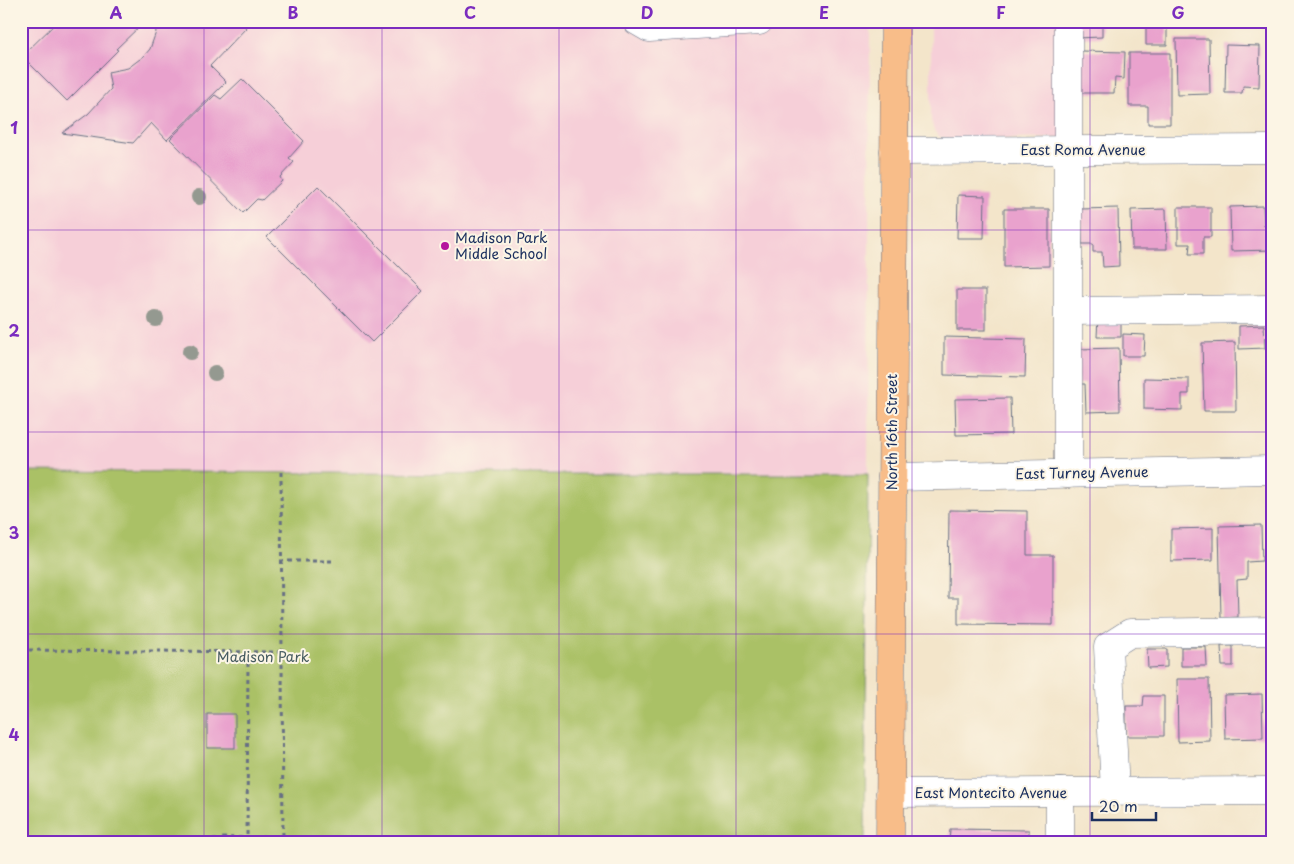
<svg xmlns="http://www.w3.org/2000/svg" width="1294" height="864" font-family="'Playpen Sans',sans-serif">
<style>
.built{fill:#f6cfd8}
.green{fill:#aac166;stroke:#627862}
.building{fill:#e9a2cd}
.lines{fill:none;stroke-linecap:round;stroke-linejoin:round}
.minor-casing{stroke:#676f84;stroke-width:29}
.major-casing{stroke:#676f84;stroke-width:29}
.path{stroke:#676f84;stroke-width:3;stroke-dasharray:4 4;stroke-linecap:butt}
.minor{stroke:#fff;stroke-width:28}
.major{stroke:#f8bd89;stroke-width:28}
.tree{fill:#949990}
.grid{fill:none;stroke:#7b2cbf;stroke-width:1;stroke-opacity:0.55}
.poi-dot{fill:#b5179e;stroke:#fcf5e5;stroke-width:2}
.labels{text-anchor:middle;stroke-width:4;stroke-linejoin:round;paint-order:stroke}
.street-label{font-size:14px;fill:#1b2f5e;stroke:#fcf5e5}
.poi-label{font-size:14px;fill:#1b2f5e;stroke:#fcf5e5;text-anchor:start}
.park-label{font-size:14px;fill:#465b60;stroke:#fcf5e5}
.neatline{fill:none;stroke:#7b2cbf;stroke-width:2}
.grid-label{font-size:16px;text-anchor:middle;font-weight:bold;fill:#7b2cbf}
</style>
<rect width="100%" height="100%" fill="#fcf5e5"/>
<filter id="ink" filterUnits="userSpaceOnUse"><feTurbulence type="fractalNoise" baseFrequency=".02" numOctaves="2"/><feDisplacementMap in="SourceGraphic" scale="10" xChannelSelector="R" yChannelSelector="G"/><feConvolveMatrix kernelMatrix="1 2 1 2 8 2 1 2 1" color-interpolation-filters="sRGB"/></filter>
<filter id="wash" filterUnits="userSpaceOnUse"><feTurbulence type="fractalNoise" baseFrequency=".0096" numOctaves="4" result="noise"/><feDisplacementMap in="SourceGraphic" scale="20" xChannelSelector="R" yChannelSelector="G"/><feGaussianBlur stdDeviation="1.12" result="paint"/><feColorMatrix in="noise" values="0 0 0 0 0 0 0 0 0 0 0 0 0 0 0 0 0 1.4 0 .05"/><feComposite in="paint" operator="in"/></filter>
<g filter="url(#wash)">
<rect width="100%" height="100%" fill="#f3e5ca"/>
<g class="built">
<polygon points="21,21 870,21 868,474 497,474 21,471"/>
<polygon points="931,21 1061,21 1062,138 954,140 940,137 934,131 931,120"/>
</g>
<polygon class="green" points="21,471 497,474 868,474 865,843 21,843"/>
<g id="blocks">
<g class="building">
<polygon points="58,21 137,21 141,25 116,49 118,50 67,101 22,56"/>
<polygon points="154,21 240,21 246,28 210,66 226,82 167,140 151,123 133,143 62,133 88,114 111,89 108,72 128,68 144,56 150,49 156,32"/>
<polygon points="1076,21 1102,21 1102,37 1077,38"/>
<polygon points="1124,21 1173,21 1173,24 1167,24 1167,45 1146,45 1146,24 1124,25"/>
<polygon points="1176,39 1209,39 1210,94 1177,95"/>
<polygon points="1226,45 1260,46 1259,87 1243,86 1242,93 1225,93"/>
<polygon points="1081,51 1125,52 1124,79 1115,78 1114,93 1080,93"/>
<polygon points="1129,53 1170,53 1170,124 1148,124 1148,106 1129,106"/>
<polygon points="242,79 304,141 289,158 294,162 280,177 282,181 262,200 257,199 243,213 170,139 215,95 221,99"/>
<polygon points="318,186 423,291 372,342 267,237"/>
<polygon points="958,195 985,196 984,238 957,238"/>
<polygon points="1263,206 1264,226 1273,226 1273,250 1231,251 1230,207"/>
<polygon points="1178,207 1211,207 1211,237 1203,237 1203,254 1189,254 1190,244 1178,244"/>
<polygon points="1118,208 1119,266 1103,267 1102,252 1093,252 1093,244 1082,244 1081,209"/>
<polygon points="1004,209 1049,209 1049,266 1004,267"/>
<polygon points="1166,209 1167,249 1132,249 1131,210"/>
<rect x="957" y="290" width="29" height="40"/>
<polygon points="1098,317 1121,317 1121,337 1097,337"/>
<polygon points="1264,325 1265,348 1239,349 1239,326"/>
<polygon points="1123,334 1145,335 1144,356 1123,356"/>
<polygon points="944,337 1026,339 1025,377 944,375"/>
<polygon points="1235,342 1236,411 1204,411 1202,343"/>
<polygon points="1119,348 1120,411 1086,412 1085,384 1078,384 1078,349"/>
<polygon points="1144,378 1189,379 1189,394 1182,394 1182,410 1144,409"/>
<polygon points="1010,398 1011,434 956,435 955,399"/>
<polygon points="949,510 1027,511 1027,555 1053,555 1053,625 958,624 958,598 948,598"/>
<rect x="1271" y="518" width="2" height="35"/>
<polygon points="1261,525 1262,561 1247,562 1247,579 1237,580 1238,617 1221,618 1219,526"/>
<polygon points="1213,528 1213,560 1171,561 1171,529"/>
<polygon points="1221,646 1233,646 1233,666 1222,666"/>
<polygon points="1181,647 1206,647 1207,666 1181,666"/>
<polygon points="1147,649 1167,649 1167,667 1148,668"/>
<polygon points="1177,679 1209,679 1210,741 1178,742"/>
<polygon points="1262,694 1263,738 1225,739 1224,695"/>
<polygon points="1144,696 1164,696 1164,736 1126,736 1126,706 1143,706"/>
<rect x="207" y="714" width="28" height="34"/>
<polygon points="950,829 1029,830 1029,843 949,843"/>
</g>
</g>
</g>
<g filter="url(#ink)">
<use href="#blocks" fill-opacity="0" stroke="#676f84" stroke-width="1"/>
<g class="lines">
<g class="minor-casing">
<g id="minor">
<polyline points="637,21 649,28 759,21"/>
<polyline points="1068,21 1068,474"/>
<polyline points="894,151 1273,149"/>
<polyline points="1069,311 1273,309"/>
<polyline points="892,477 1273,470"/>
<polyline points="1060,792 1060,843"/>
<polyline points="1115,792 1108,647 1130,633 1273,631"/>
<polyline points="890,793 1273,791"/>
</g>
</g>
<g class="major-casing">
<polyline id="major" points="890,843 895,21"/>
</g>
<g class="path">
<polyline points="281,472 283,843"/>
<polyline points="280,561 336,561"/>
<polyline points="21,650 281,652"/>
<polyline points="21,840 219,840"/>
<polyline points="216,843 222,838 282,837"/>
<polyline points="247,843 248,652"/>
</g>
<use href="#minor" class="minor"/>
<use href="#major" class="major"/>
</g>
<g class="tree">
<circle cx="199" cy="197" r="8"/>
<circle cx="156" cy="319" r="8"/>
<circle cx="190" cy="352" r="8"/>
<circle cx="215" cy="373" r="8"/>
</g>
</g>
<path class="grid" d="M204 21V843M382 21V843M559 21V843M736 21V843M912 21V843M1090 21V843M21 230H1273M21 432H1273M21 634H1273"/>
<circle class="poi-dot" cx="445" cy="246" r="5"/>
<g class="labels">
<g class="street-label">
<text x="1083" y="155">East Roma Avenue</text>
<text transform="translate(892 432) rotate(-90)" y="5">North 16th Street</text>
<text transform="translate(1082 473) rotate(-1)" y="5">East Turney Avenue</text>
<text x="991" y="798">East Montecito Avenue</text>
</g>
<g class="poi-label">
<text x="455" y="243">Madison Park<tspan x="455" dy="16">Middle School</tspan></text>
</g>
<g class="park-label">
<text x="263" y="662">Madison Park</text>
</g>
</g>
<rect width="1294" height="864" fill="none" stroke="#fcf5e5" stroke-width="55"/>
<path d="M1092 812v8h64v-8" fill="none" stroke="#1b2f5e" stroke-width="2.5"/>
<text x="1099" y="812" font-size="15" fill="#1b2f5e" stroke="#fcf5e5" stroke-width="4" paint-order="stroke">20 m</text>
<rect x="28" y="28" width="1238" height="808" class="neatline"/>
<g class="grid-label">
<text x="116" y="19">A</text>
<text x="293" y="19">B</text>
<text x="470" y="19">C</text>
<text x="647" y="19">D</text>
<text x="824" y="19">E</text>
<text x="1001" y="19">F</text>
<text x="1178" y="19">G</text>
<text x="14" y="134">1</text>
<text x="14" y="337">2</text>
<text x="14" y="539">3</text>
<text x="14" y="741">4</text>
</g>
</svg>
